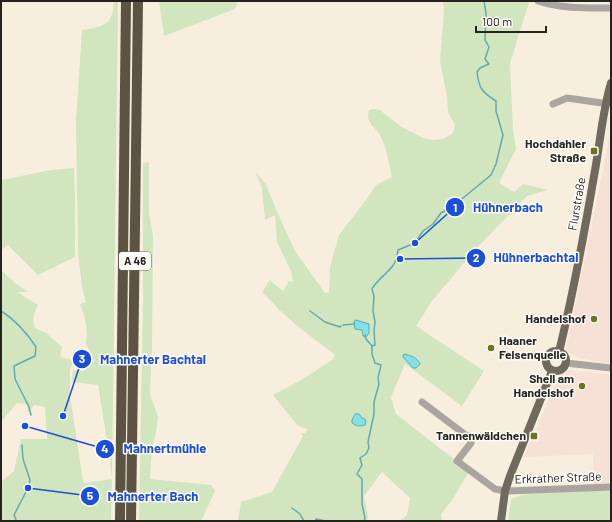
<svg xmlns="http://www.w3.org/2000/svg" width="612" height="522" font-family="Barlow,sans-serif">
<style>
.industrial{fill:#f7e0d5}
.green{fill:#d1e6bf}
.water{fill:#82e1e9;stroke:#66a8ac}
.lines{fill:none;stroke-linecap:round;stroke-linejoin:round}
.stream{stroke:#66a8ac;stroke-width:1.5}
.minor{stroke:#aaa59f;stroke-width:7}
.major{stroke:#70695d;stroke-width:8}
.highway{stroke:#5c5345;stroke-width:10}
.poi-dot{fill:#6d751e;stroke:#fefcf9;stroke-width:1.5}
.labels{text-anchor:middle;stroke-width:3;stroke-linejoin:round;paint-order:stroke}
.shield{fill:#fefcf9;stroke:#67635f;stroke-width:1}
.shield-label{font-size:11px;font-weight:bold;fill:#26221d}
.poi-label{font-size:12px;font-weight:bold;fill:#26221d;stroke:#fefcf9;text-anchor:end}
.street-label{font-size:12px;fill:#26221d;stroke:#fefcf9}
.leader{fill:none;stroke:#1d4ed8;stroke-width:1.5}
.callout-dot{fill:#1d4ed8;stroke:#fefcf9;stroke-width:1.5}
.mark-label{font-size:12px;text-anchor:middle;font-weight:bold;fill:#fff}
.callout-label{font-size:13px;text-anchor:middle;font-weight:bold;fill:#1d4ed8;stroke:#fefcf9;stroke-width:3;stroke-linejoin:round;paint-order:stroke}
</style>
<rect width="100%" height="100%" fill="#f8eede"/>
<g class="industrial">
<polygon points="610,135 611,135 611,364 579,358 570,353 566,350"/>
<polygon points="569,370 611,375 611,484 594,485 593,454 524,457 559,376"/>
</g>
<g class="green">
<path d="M114 1H118L112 479 111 521H1V482L14 471 21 439H47L45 407 34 405 28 413 27 406 26 404 17 403 1 422V270L16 284 29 292H17L38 305C33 315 32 318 35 328L46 333 62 347 60 357 72 360 73 363 70 370V396L83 481 85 483 112 479 109 453 98 385 72 382 73 370 84 371 85 367 94 361 86 343 87 333 85 318 80 304 86 302 82 287 78 254 76 121 82 30C93 28 109 27 112 14 114 10 113 5 114 1Z"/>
<polygon points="159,1 238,1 235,9 164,36"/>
<path d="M443 1H527L529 3 510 63 513 130 516 149 499 183 514 192 523 184 548 190 527 196 474 251 432 301 416 326 484 371 462 406 405 364 391 397 396 414 469 471 453 499 441 514 442 520 443 521H399L407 515 410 498 382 472 364 496 368 516 367 521H238L241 502 272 492 303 436 301 433H305L308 429 303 428 297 425 273 395 301 380 332 360 335 355 296 325 276 307V306L262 292 270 280 283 291 289 281 293 282 291 271 277 242 275 215 265 220 262 188 255 171 266 184 275 207 295 251 325 293H329L330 267 339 235 366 200 376 185 392 177C389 165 387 148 381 137 376 126 365 125 369 110L375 109 380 110 400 126 423 138 433 140 443 139 453 133 455 125 448 112 447 96 440 61 444 11Z"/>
<polygon points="149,162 149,213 153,235 152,350 150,394 158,417 156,433 152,448 150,479 211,485 215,491 201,521 139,521 143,302 143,163"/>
<polygon points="74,168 75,195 75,257 38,275 8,245 1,250 1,180 51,170"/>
<polygon points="611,490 611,521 508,521 511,499 521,495 550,492"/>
</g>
<g class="water">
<polygon points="356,320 369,324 369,333 366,337 363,336 362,330 355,329 354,321"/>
<path d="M405 354C411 356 417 357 420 364L416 368H413L403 357V355Z"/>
<path d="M355 414H359L362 418 365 419 366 421 365 425C359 427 357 426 352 423V420Z"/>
</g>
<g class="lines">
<g class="stream">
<path d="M1 311C14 319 28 334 36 347L35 356 14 366 15 379 29 407 31 415"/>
<polyline points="310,311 325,322 340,327 341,326"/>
<polyline points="343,325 354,324"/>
<polyline points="365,335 366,339 372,346"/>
<polyline points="292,508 300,514 304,521"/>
<polyline points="15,521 16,519 14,515 28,488 30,480 23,459 22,445"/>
<polyline points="315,521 316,519 326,521"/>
<path d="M364 521 365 518 362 504V479L357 474 362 465 360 458 366 454 369 448 368 442 374 414V402L379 384 378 378 381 365 375 363 372 354V346L375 345 374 331 375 322 373 311 374 296 372 289C378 278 393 270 396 260 398 257 397 253 398 250L415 243 423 231 433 224 441 213 452 207 491 175 496 164 503 135 496 111V101C482 92 479 89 477 72L480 68 489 64 485 59 489 47 485 40 486 13 484 1"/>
</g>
<g class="minor">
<path d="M538 1C562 9 586 8 611 8"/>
<polyline points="553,104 567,98 602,103 611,103"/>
<polyline points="566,363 611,368"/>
<polyline points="422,402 471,439 471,443 457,461 495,489 505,491 611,487"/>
</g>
<g class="major">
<circle cx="556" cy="361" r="10"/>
<path d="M559 352C573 294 584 235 594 176 600 145 602 113 611 83"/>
<polyline points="501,521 505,491 510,476 552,371"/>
</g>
<g class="highway">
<polyline points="120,521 126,1"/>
<polyline points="131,521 138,1"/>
</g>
</g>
<g class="poi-dot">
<rect x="590" y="147" width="8" height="8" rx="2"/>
<circle cx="594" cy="319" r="4"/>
<circle cx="491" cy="348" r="4"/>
<circle cx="582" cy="386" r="4"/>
<rect x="530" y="432" width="8" height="8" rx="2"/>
</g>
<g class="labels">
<rect class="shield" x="119" y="252" width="32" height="18" rx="3"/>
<g class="shield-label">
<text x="135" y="265">A 46</text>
</g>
<g class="poi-label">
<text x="586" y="148">Hochdahler<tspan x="586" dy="14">Straße</tspan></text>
<text x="586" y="323">Handelshof</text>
<text x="499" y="345" text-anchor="start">Haaner<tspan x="499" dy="14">Felsenquelle</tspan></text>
<text x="574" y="383">Shell am<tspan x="574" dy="14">Handelshof</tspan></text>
<text x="526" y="440">Tannenwäldchen</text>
</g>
<g class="street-label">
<text transform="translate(577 204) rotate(-80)" y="4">Flurstraße</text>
<text transform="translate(558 478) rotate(-2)" y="4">Erkrather Straße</text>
</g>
</g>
<path class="leader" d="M415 243L455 207M400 259L476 258M63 416L82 359M25 426L105 449M28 488L90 496"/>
<g class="callout-dot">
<circle cx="415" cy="243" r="4"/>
<circle cx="400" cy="259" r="4"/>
<circle cx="63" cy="416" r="4"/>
<circle cx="25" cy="426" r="4"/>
<circle cx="28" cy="488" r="4"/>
<circle cx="455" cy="207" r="10"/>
<circle cx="476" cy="258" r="10"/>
<circle cx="82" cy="359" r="10"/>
<circle cx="105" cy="449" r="10"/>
<circle cx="90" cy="496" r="10"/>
</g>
<g class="mark-label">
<text x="455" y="212">1</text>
<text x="476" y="262">2</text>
<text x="82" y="363">3</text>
<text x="105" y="453">4</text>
<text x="90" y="500">5</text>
</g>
<g class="callout-label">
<text x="508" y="212">Hühnerbach</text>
<text x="536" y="262">Hühnerbachtal</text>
<text x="153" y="364">Mahnerter Bachtal</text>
<text x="165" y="453">Mahnertmühle</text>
<text x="153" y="501">Mahnerter Bach</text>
</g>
<rect width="612" height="522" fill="none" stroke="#26221d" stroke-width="4"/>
<path d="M476 26v6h70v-6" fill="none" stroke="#26221d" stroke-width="2"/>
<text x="482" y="26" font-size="12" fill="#26221d" stroke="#fefcf9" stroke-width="3" paint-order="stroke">100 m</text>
</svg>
